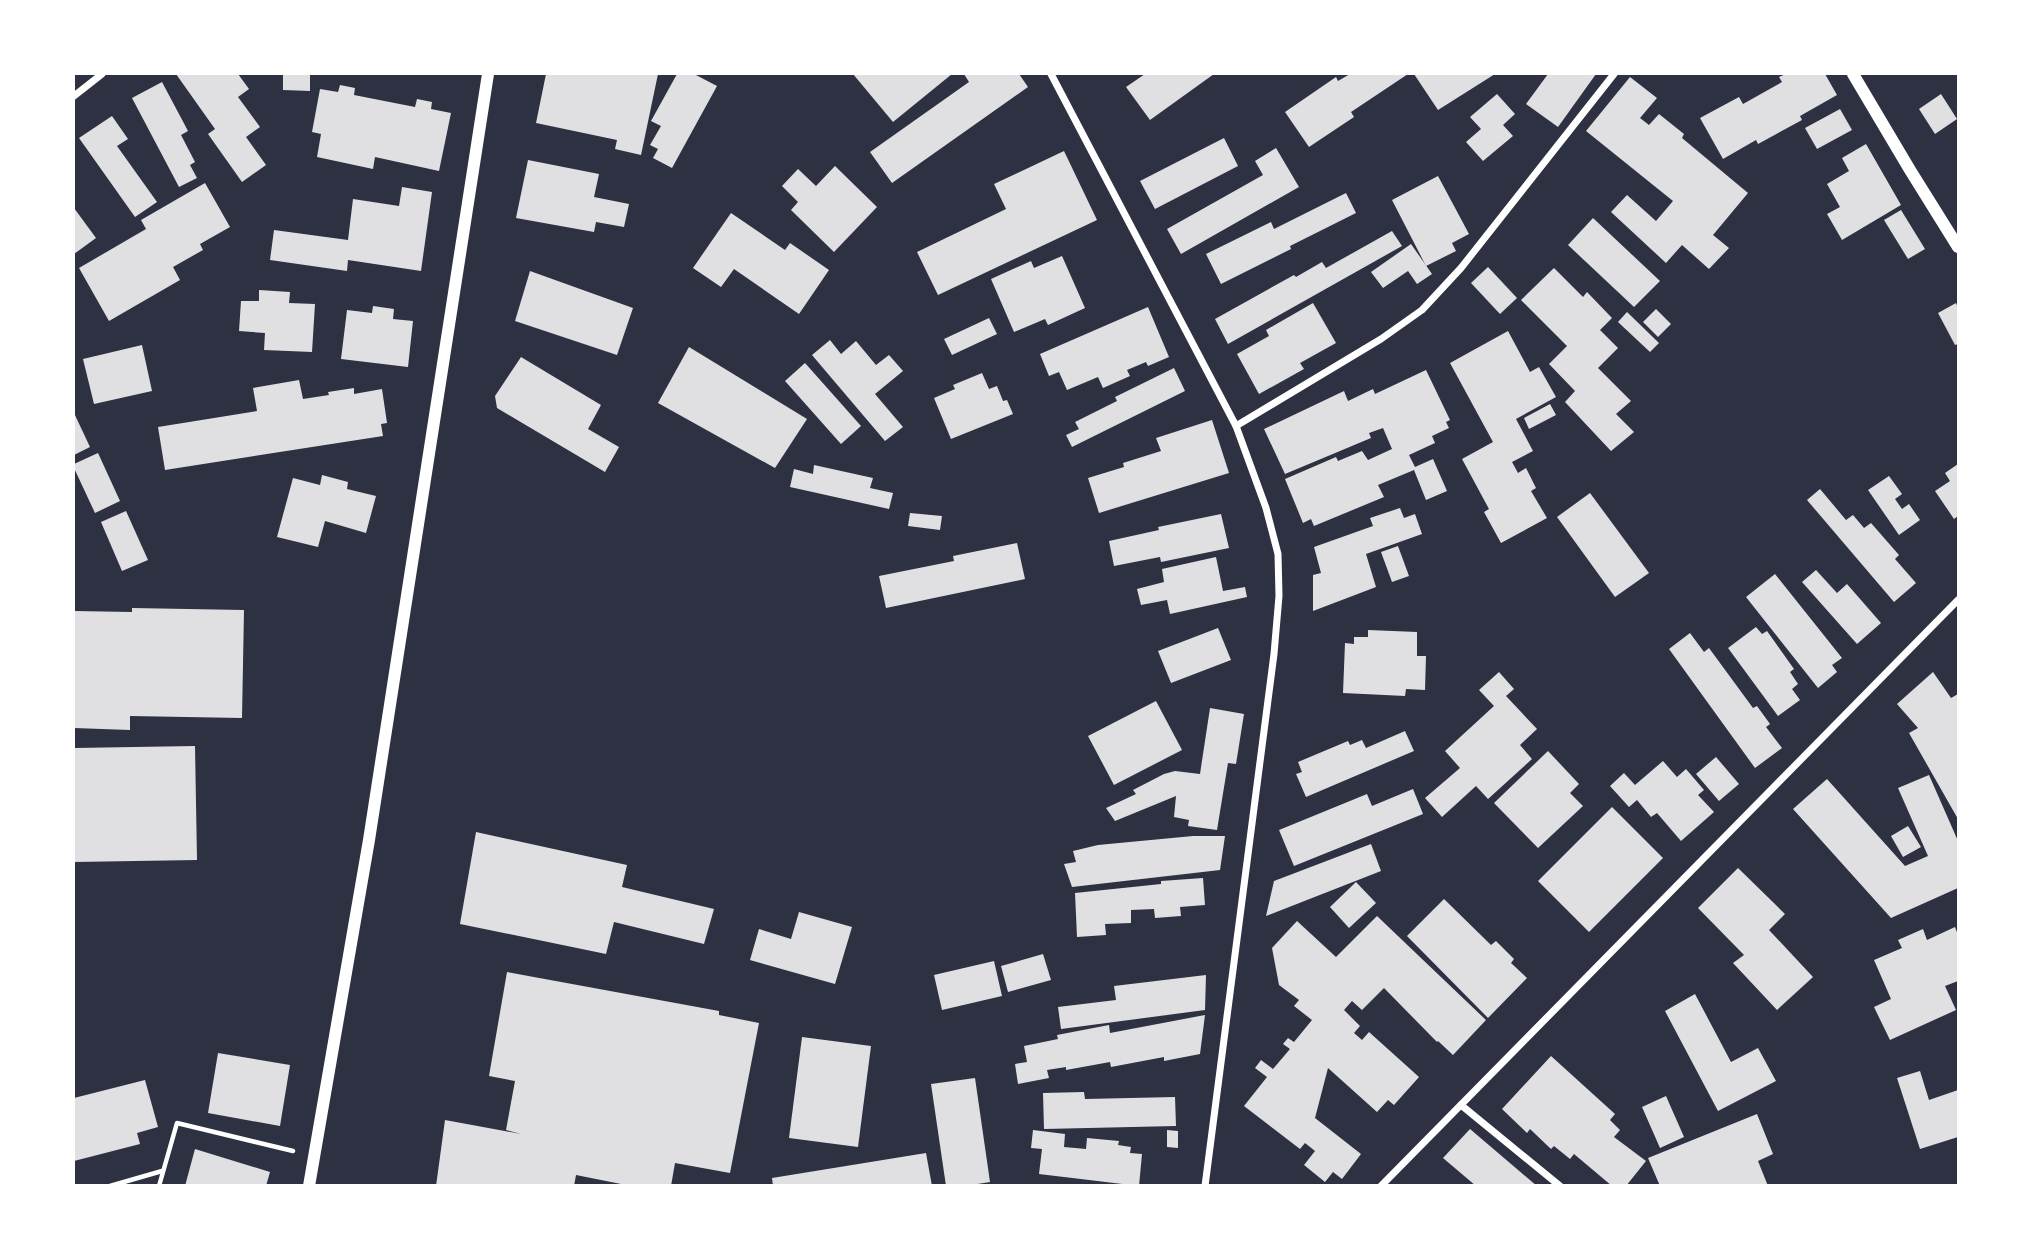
<svg xmlns="http://www.w3.org/2000/svg" width="2032" height="1259" font-family="'Sofia Sans Condensed',sans-serif">
<style>
.building{fill:#e0e0e3}
.lines{fill:none;stroke-linecap:round;stroke-linejoin:round}
.path{stroke:#fff;stroke-width:4.5}
.minor{stroke:#fff;stroke-width:7}
.tertiary{stroke:#fff;stroke-width:12}
</style>
<rect width="100%" height="100%" fill="#2d3142"/>
<g class="building">
<polygon points="176,74 238,74 249,89 238,97 260,127 246,137 266,165 242,182 208,134 215,129"/>
<polygon points="283,74 310,75 310,91 283,90"/>
<polygon points="546,74 658,74 641,155 615,149 617,140 536,123"/>
<polygon points="677,74 694,74 717,86 672,168 653,158 658,149 650,145 661,126 651,121"/>
<polygon points="853,74 952,74 893,122"/>
<polygon points="964,74 1019,74 1028,87 892,183 870,152 969,82"/>
<polygon points="1145,74 1214,74 1150,120 1126,87"/>
<polygon points="1350,74 1408,74 1351,112 1354,117 1309,147 1285,112 1336,77 1338,81"/>
<polygon points="1414,74 1495,74 1438,110"/>
<polygon points="1548,74 1596,74 1558,127 1526,104"/>
<polygon points="1786,74 1825,74 1837,95 1800,116 1802,120 1758,144 1756,140 1723,159 1700,118 1739,97 1743,104 1782,82 1779,77"/>
<polygon points="1630,77 1657,98 1640,118 1649,125 1659,114 1684,134 1682,138 1748,193 1713,235 1729,248 1709,269 1682,245 1666,263 1611,212 1627,195 1656,221 1673,201 1586,131"/>
<polygon points="162,82 188,131 181,135 195,162 190,165 197,178 179,187 132,98"/>
<polygon points="340,85 355,88 354,95 415,107 417,99 432,102 431,109 451,113 439,171 375,157 373,169 317,157 321,134 312,132 320,89 338,92"/>
<polygon points="1497,94 1515,114 1503,125 1513,136 1483,161 1466,142 1481,129 1470,117"/>
<polygon points="1941,94 1957,119 1935,134 1919,109"/>
<polygon points="1840,109 1852,130 1817,149 1805,128"/>
<polygon points="112,116 128,139 117,146 157,202 135,217 79,138"/>
<polygon points="1224,138 1238,166 1155,209 1140,181"/>
<polygon points="1866,144 1901,205 1842,240 1827,214 1840,207 1827,184 1849,171 1842,158"/>
<polygon points="1276,148 1299,187 1181,254 1167,229 1263,175 1255,161"/>
<polygon points="1064,151 1097,220 938,295 917,252 1006,209 994,184"/>
<polygon points="528,160 599,174 594,197 629,204 624,227 596,222 594,232 516,218"/>
<polygon points="835,166 877,207 834,252 791,210 798,202 782,186 798,169 816,186"/>
<polygon points="1438,176 1469,234 1452,243 1456,251 1426,266 1392,200"/>
<polygon points="205,183 230,227 200,244 203,250 173,267 180,280 109,321 79,268 146,229 141,220"/>
<polygon points="402,187 432,192 421,271 348,260 347,271 270,260 274,230 348,240 353,199 399,206"/>
<polygon points="1346,193 1356,213 1290,246 1291,249 1221,284 1206,254 1271,222 1274,229"/>
<polygon points="74,208 96,238 74,254"/>
<polygon points="1901,210 1925,249 1908,259 1884,220"/>
<polygon points="731,213 785,250 790,243 829,270 799,314 734,269 721,287 693,268"/>
<polygon points="1593,218 1660,281 1634,307 1568,245"/>
<polygon points="1392,231 1402,246 1228,344 1215,319 1294,275 1296,277 1322,262 1326,268"/>
<polygon points="1411,244 1432,274 1417,284 1408,271 1383,288 1371,272"/>
<polygon points="1062,256 1085,308 1048,325 1045,319 1014,332 991,279 1031,261 1034,268"/>
<polygon points="1488,267 1517,298 1500,314 1471,283"/>
<polygon points="1554,268 1583,297 1587,292 1612,318 1600,330 1618,348 1598,368 1631,401 1616,414 1634,432 1611,451 1565,402 1575,391 1549,364 1567,346 1521,300"/>
<polygon points="530,271 633,308 617,355 515,321"/>
<polygon points="259,290 290,292 289,303 315,304 312,352 264,350 265,333 239,331 241,301 259,301"/>
<polygon points="1313,303 1336,343 1300,363 1304,369 1259,394 1237,354 1269,336 1266,330"/>
<polygon points="1956,303 1958,308 1958,344 1955,345 1938,313"/>
<polygon points="373,306 394,309 393,319 413,321 408,367 341,359 347,310 372,313"/>
<polygon points="1148,307 1169,357 1148,366 1146,362 1127,370 1130,376 1103,388 1098,377 1067,390 1059,372 1049,376 1040,354"/>
<polygon points="1656,309 1671,324 1658,337 1643,322"/>
<polygon points="1627,312 1659,343 1650,352 1618,322"/>
<polygon points="989,318 997,334 952,355 944,339"/>
<polygon points="1508,331 1530,372 1539,367 1556,397 1516,419 1533,451 1512,462 1518,473 1526,468 1536,488 1531,491 1547,518 1501,543 1484,512 1489,509 1462,459 1493,442 1450,363"/>
<polygon points="830,340 841,354 856,341 876,365 889,355 903,371 875,394 903,427 885,441 812,355"/>
<polygon points="142,345 152,391 94,404 83,359"/>
<polygon points="689,347 807,419 775,468 658,403"/>
<polygon points="521,357 601,405 588,429 619,447 605,472 497,408 495,396"/>
<polygon points="805,363 861,426 841,444 785,381"/>
<polygon points="1174,368 1185,391 1072,447 1066,435 1079,429 1075,422 1117,401 1115,397"/>
<polygon points="1426,370 1450,420 1446,422 1449,428 1432,436 1435,443 1409,455 1415,467 1433,459 1447,491 1426,500 1414,470 1378,485 1384,497 1314,526 1311,519 1303,523 1285,479 1336,457 1338,461 1362,451 1368,460 1392,449 1383,428 1369,433 1371,438 1285,474 1264,429 1344,391 1348,401 1373,389 1375,394"/>
<polygon points="982,373 989,389 997,386 1003,401 1007,400 1013,414 951,439 934,398 955,389 953,385"/>
<polygon points="299,380 303,399 329,395 328,392 354,388 354,394 382,389 387,423 381,424 383,436 165,470 158,427 257,411 253,388"/>
<polygon points="1550,404 1556,415 1529,429 1524,418"/>
<polygon points="74,413 90,447 74,455"/>
<polygon points="1212,420 1229,473 1099,513 1088,478 1124,467 1123,463 1161,451 1156,438"/>
<polygon points="98,453 120,501 95,513 74,468 74,464"/>
<polygon points="1958,464 1958,516 1954,519 1935,491 1950,481 1945,473"/>
<polygon points="814,465 873,478 870,488 893,493 889,509 790,487 794,469 813,474"/>
<polygon points="322,475 348,482 347,489 376,496 366,533 325,521 318,547 277,537 293,478 320,485"/>
<polygon points="1889,476 1902,494 1895,499 1902,509 1909,504 1920,520 1899,535 1868,490"/>
<polygon points="1820,489 1846,520 1853,515 1864,528 1871,523 1899,555 1895,559 1916,583 1894,602 1807,500"/>
<polygon points="1590,493 1649,573 1615,597 1557,517"/>
<polygon points="1400,508 1404,518 1415,514 1422,534 1366,554 1376,587 1313,611 1313,575 1321,573 1314,547 1373,526 1370,518"/>
<polygon points="126,511 148,560 122,571 101,522"/>
<polygon points="910,513 942,516 940,530 908,526"/>
<polygon points="1221,514 1229,548 1161,562 1160,557 1114,566 1109,541 1159,530 1158,527"/>
<polygon points="1017,543 1025,579 886,608 879,576 954,561 953,556"/>
<polygon points="1398,546 1409,576 1392,582 1381,552"/>
<polygon points="1216,557 1223,591 1245,587 1247,597 1170,614 1167,600 1141,605 1137,589 1164,582 1162,569"/>
<polygon points="1816,570 1837,593 1847,584 1881,623 1857,644 1802,582"/>
<polygon points="1775,574 1842,658 1832,665 1837,672 1818,688 1746,597"/>
<polygon points="132,608 244,610 242,718 130,716 130,730 74,728 74,611 132,612"/>
<polygon points="1756,627 1762,634 1767,631 1794,669 1790,672 1798,684 1792,689 1800,700 1778,716 1728,648"/>
<polygon points="1218,628 1231,660 1171,683 1158,651"/>
<polygon points="1368,630 1417,632 1417,656 1426,656 1425,690 1406,689 1405,696 1343,693 1345,643 1354,644 1354,637 1368,637"/>
<polygon points="1690,633 1704,652 1709,648 1753,708 1757,706 1770,724 1766,727 1782,748 1755,768 1669,649"/>
<polygon points="1499,672 1514,689 1506,696 1537,729 1520,745 1532,759 1488,799 1476,786 1442,817 1425,798 1460,768 1445,751 1494,706 1479,690"/>
<polygon points="1933,672 1951,698 1958,694 1958,819 1909,733 1918,728 1897,704"/>
<polygon points="1156,701 1182,750 1114,785 1088,736"/>
<polygon points="1210,708 1244,714 1236,764 1228,763 1217,830 1188,826 1189,820 1174,817 1176,796 1115,821 1106,808 1136,794 1133,790 1164,774 1175,771 1200,774"/>
<polygon points="1405,731 1414,751 1306,797 1296,774 1302,772 1298,762 1348,741 1350,745 1362,740 1366,748"/>
<polygon points="195,746 197,860 74,862 74,748"/>
<polygon points="1548,751 1579,784 1570,793 1583,806 1538,848 1494,803"/>
<polygon points="1716,757 1739,784 1719,801 1696,774"/>
<polygon points="1663,761 1677,777 1686,769 1704,790 1698,795 1714,812 1681,841 1657,813 1651,817 1637,800 1629,807 1610,786 1624,773 1635,785"/>
<polygon points="1929,775 1958,841 1958,888 1891,918 1793,809 1827,779 1905,866 1928,856 1898,788"/>
<polygon points="1413,789 1423,814 1294,866 1279,830 1367,794 1372,806"/>
<polygon points="1612,807 1663,858 1589,932 1538,881"/>
<polygon points="1908,826 1921,847 1903,857 1891,836"/>
<polygon points="476,832 627,865 622,887 714,909 704,944 614,922 606,954 460,924"/>
<polygon points="1193,836 1225,836 1220,870 1072,887 1064,864 1076,862 1073,851 1098,845"/>
<polygon points="1371,844 1381,871 1266,916 1274,881"/>
<polygon points="1738,868 1785,914 1769,930 1813,977 1777,1010 1733,963 1744,955 1698,908"/>
<polygon points="1203,878 1205,905 1180,907 1181,916 1155,918 1154,909 1131,910 1131,923 1105,924 1106,935 1077,937 1075,893 1161,884 1161,881"/>
<polygon points="1356,882 1376,903 1349,928 1330,907"/>
<polygon points="1444,899 1491,945 1496,941 1514,959 1511,963 1527,978 1488,1018 1407,936"/>
<polygon points="799,912 852,927 835,984 750,960 759,929 791,939"/>
<polygon points="1377,916 1486,1020 1453,1055 1438,1041 1437,1042 1384,988 1362,1010 1352,1001 1344,1010 1360,1026 1354,1033 1362,1040 1369,1032 1419,1077 1394,1105 1388,1100 1377,1112 1328,1068 1315,1118 1361,1154 1342,1179 1333,1172 1325,1182 1304,1165 1315,1151 1305,1143 1300,1149 1244,1106 1267,1077 1255,1068 1261,1060 1273,1069 1290,1049 1283,1044 1288,1038 1294,1042 1312,1020 1294,1006 1299,1000 1279,985 1272,948 1297,921 1336,957"/>
<polygon points="1955,927 1958,935 1958,981 1945,986 1956,1010 1890,1040 1874,1007 1891,999 1874,960 1902,948 1898,940 1923,929 1927,940"/>
<polygon points="1043,954 1051,980 1008,992 1001,966"/>
<polygon points="994,961 1002,996 942,1010 934,975"/>
<polygon points="507,972 719,1011 719,1015 759,1023 730,1173 675,1163 671,1186 631,1186 576,1175 574,1186 436,1186 445,1120 521,1134 506,1130 515,1081 489,1076"/>
<polygon points="1206,975 1205,1010 1061,1029 1058,1007 1116,1000 1114,986"/>
<polygon points="1695,994 1731,1062 1758,1048 1776,1081 1718,1111 1665,1011"/>
<polygon points="1205,1015 1200,1054 1164,1061 1164,1057 1111,1067 1110,1062 1066,1070 1066,1067 1047,1070 1049,1078 1018,1084 1015,1064 1027,1062 1024,1046 1058,1039 1057,1035 1109,1025 1110,1033"/>
<polygon points="802,1037 871,1046 858,1147 789,1138"/>
<polygon points="218,1053 290,1065 280,1126 208,1113"/>
<polygon points="1551,1056 1615,1114 1610,1120 1620,1130 1614,1137 1646,1161 1626,1186 1612,1186 1574,1154 1570,1159 1554,1146 1551,1149 1530,1129 1527,1133 1502,1109"/>
<polygon points="1920,1071 1929,1100 1958,1090 1958,1137 1920,1149 1897,1078"/>
<polygon points="975,1078 990,1182 965,1186 946,1186 931,1084"/>
<polygon points="145,1080 158,1127 137,1133 140,1144 74,1161 74,1098"/>
<polygon points="1084,1092 1085,1099 1175,1097 1176,1126 1044,1129 1043,1093"/>
<polygon points="1666,1096 1684,1137 1660,1148 1642,1107"/>
<polygon points="1757,1114 1773,1154 1758,1161 1768,1186 1660,1186 1648,1158"/>
<polygon points="1470,1129 1537,1186 1476,1186 1443,1158"/>
<polygon points="1033,1130 1065,1134 1064,1147 1086,1149 1087,1138 1119,1141 1118,1145 1131,1147 1130,1153 1142,1154 1139,1186 1039,1174 1042,1149 1031,1148"/>
<polygon points="1167,1130 1178,1131 1178,1148 1167,1147"/>
<polygon points="195,1149 270,1172 266,1186 185,1186"/>
<polygon points="926,1153 932,1186 773,1186 772,1178"/>
</g>
<g class="lines">
<g class="path">
<polyline points="110,1186 162,1171"/>
<polyline points="159,1186 177,1123 293,1151"/>
</g>
<g class="minor">
<polyline points="1051,74 1236,426 1266,508 1278,554 1279,596 1274,654 1205,1186"/>
<polyline points="74,96 102,74"/>
<polyline points="1236,426 1381,339 1422,310 1461,268 1614,74"/>
<polyline points="1461,1105 1560,1186"/>
<polyline points="1381,1186 1958,600"/>
</g>
<g class="tertiary">
<polyline points="1853,74 1910,170 1958,247"/>
<polyline points="309,1186 369,840 488,74"/>
</g>
</g>
<rect width="2032" height="1259" fill="none" stroke="#ffffff" stroke-width="150"/>
</svg>
